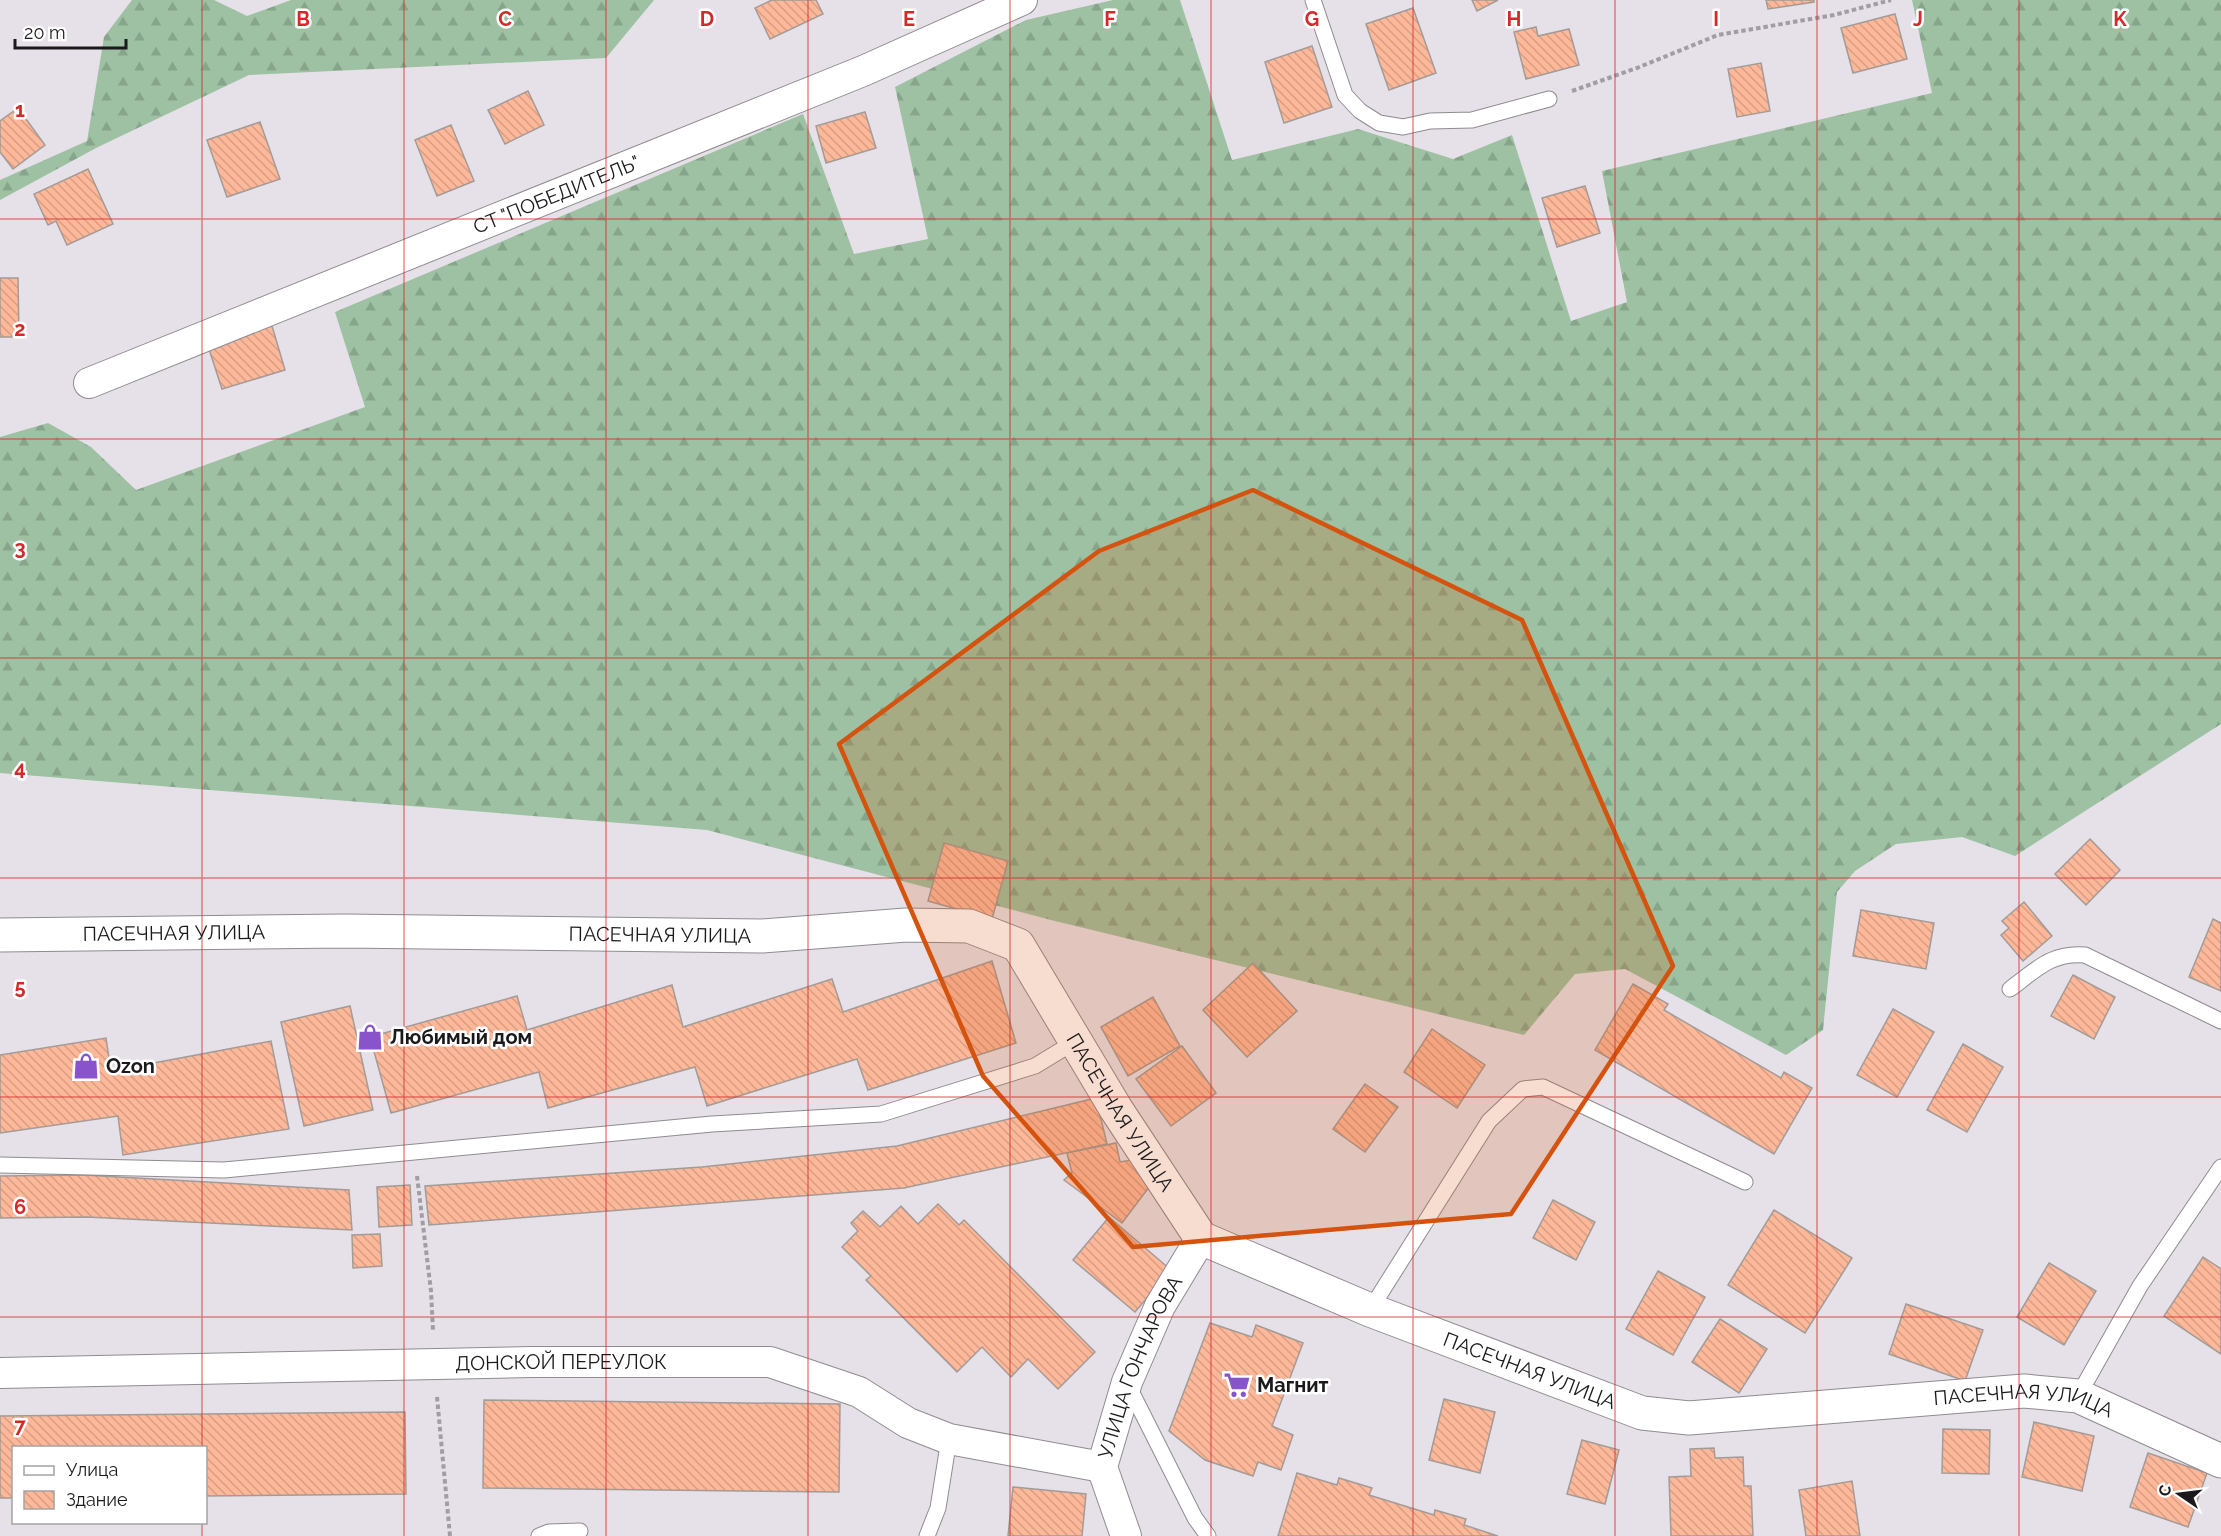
<svg xmlns="http://www.w3.org/2000/svg" width="2221" height="1536" font-family="Raleway,sans-serif">
<style>
.forest{fill:url(#forest-firs)}
.building{fill:url(#building-back-hatch);stroke:#a39b97;stroke-width:1.5}
.lines{fill:none;stroke-linecap:round;stroke-linejoin:round}
.lane-casing{stroke:#8f8b91;stroke-width:17}
.street-casing{stroke:#8f8b91;stroke-width:32}
.secondary-casing{stroke:#8f8b91;stroke-width:35}
.path{stroke:#a19da2;stroke-width:4;stroke-dasharray:4.5 3;stroke-linecap:butt}
.lane{stroke:#fff;stroke-width:15}
.street{stroke:#fff;stroke-width:30}
.secondary{stroke:#fff;stroke-width:33}
.marked{fill:#d4530e;fill-opacity:0.2;stroke:#d4530e;stroke-width:4.5;stroke-linejoin:round}
.grid{fill:none;stroke:#d62828;stroke-width:1.5;stroke-opacity:0.55}
.labels{text-anchor:middle;stroke-width:5;stroke-linejoin:round;paint-order:stroke}
.street-label{font-size:20px;fill:#1b191b;stroke:#fff}
.poi-label{font-size:20px;font-weight:bold;fill:#1b191b;stroke:#fff;text-anchor:start}
.grid-label{font-size:20px;text-anchor:middle;font-weight:bold;fill:#d62828;stroke:#fff;stroke-width:5;stroke-linejoin:round;paint-order:stroke}
</style>
<defs>
<pattern id="forest-firs" width="22" height="20" patternUnits="userSpaceOnUse" patternTransform="scale(1.5)"><rect width="22" height="20" fill="#9dc1a2"/><path d="M5 1l3.5 6h-7zM16 11l3.5 6h-7z" fill="#87a58b"/></pattern>
<pattern id="building-back-hatch" width="6" height="6" patternUnits="userSpaceOnUse" patternTransform="scale(1.5)"><rect width="6" height="6" fill="#fdb89a"/><path d="M-1 5l2 2M0 0l6 6M5-1l2 2" fill="none" stroke="#d89e84"/></pattern>
</defs>
<rect width="100%" height="100%" fill="#e6e1e8"/>
<g class="forest">
<polygon points="132,0 214,0 247,16 291,0 654,0 606,58 249,75 98,147 0,200 0,180 87,141 104,37"/>
<polygon points="1113,0 1180,0 1232,160 1358,129 1453,159 1512,135 1571,321 1627,302 1602,171 1932,93 1912,0 2221,0 2221,724 2015,856 1962,837 1896,844 1855,871 1837,892 1823,1030 1786,1055 1625,969 1575,974 1524,1035 1051,920 707,830 0,773 0,437 48,423 91,447 136,490 365,407 335,312 803,114 854,254 928,239 895,87 1026,20"/>
</g>
<g class="building">
<polygon points="772,0 816,0 823,14 770,39 755,8"/>
<polygon points="1472,0 1498,0 1477,11"/>
<polygon points="1766,0 1814,0 1814,2 1768,9"/>
<polygon points="1413,8 1436,73 1389,90 1366,24"/>
<polygon points="1895,14 1907,59 1853,73 1841,28"/>
<polygon points="1536,27 1538,36 1569,29 1579,65 1526,79 1514,32"/>
<polygon points="1312,46 1332,107 1284,123 1265,62"/>
<polygon points="1761,63 1770,111 1737,117 1728,69"/>
<polygon points="528,91 544,125 505,144 488,110"/>
<polygon points="18,108 45,145 13,169 0,152 0,121"/>
<polygon points="865,112 876,148 826,163 816,126"/>
<polygon points="260,122 280,179 227,197 207,140"/>
<polygon points="451,125 474,181 437,196 415,140"/>
<polygon points="88,169 113,224 67,245 56,221 48,225 34,194"/>
<polygon points="1585,186 1600,233 1557,247 1542,198"/>
<polygon points="0,278 18,278 19,337 0,337"/>
<polygon points="272,326 285,370 222,389 208,346"/>
<polygon points="2090,839 2120,870 2086,905 2055,874"/>
<polygon points="944,843 1008,861 992,919 928,901"/>
<polygon points="2024,902 2052,936 2023,961 2001,935 2009,928 2002,921"/>
<polygon points="1861,910 1934,923 1926,969 1853,956"/>
<polygon points="2213,919 2221,923 2221,991 2189,977"/>
<polygon points="992,961 1016,1043 868,1090 857,1059 707,1106 695,1067 548,1108 539,1072 391,1113 370,1037 517,996 527,1030 672,985 683,1027 832,979 843,1012"/>
<polygon points="1253,963 1297,1011 1247,1057 1203,1010"/>
<polygon points="2073,975 2115,997 2094,1039 2051,1016"/>
<polygon points="1633,984 1668,1004 1664,1010 1781,1078 1784,1072 1812,1088 1774,1154 1595,1050"/>
<polygon points="1153,997 1180,1046 1128,1076 1101,1027"/>
<polygon points="350,1006 373,1110 304,1126 281,1022"/>
<polygon points="1893,1009 1934,1032 1897,1097 1857,1075"/>
<polygon points="1432,1029 1485,1065 1457,1108 1404,1072"/>
<polygon points="106,1038 111,1071 271,1041 289,1129 123,1155 118,1116 0,1133 0,1055"/>
<polygon points="1963,1044 2003,1067 1967,1132 1927,1110"/>
<polygon points="1182,1046 1216,1093 1171,1126 1136,1079"/>
<polygon points="1365,1084 1398,1107 1365,1152 1333,1129"/>
<polygon points="1096,1098 1107,1144 904,1188 429,1225 425,1186 702,1167 897,1146"/>
<polygon points="1116,1143 1120,1162 1131,1160 1156,1178 1122,1223 1064,1180 1072,1173 1067,1153"/>
<polygon points="83,1175 349,1190 352,1230 87,1217 0,1218 0,1176"/>
<polygon points="410,1185 412,1225 379,1227 377,1187"/>
<polygon points="1553,1200 1595,1222 1576,1260 1533,1238"/>
<polygon points="938,1204 959,1225 964,1220 1095,1352 1058,1389 1028,1359 1011,1377 982,1347 957,1372 866,1280 871,1276 842,1247 858,1231 851,1223 863,1211 880,1227 901,1206 918,1224"/>
<polygon points="1774,1210 1852,1258 1805,1333 1728,1285"/>
<polygon points="1109,1217 1171,1270 1135,1312 1073,1260"/>
<polygon points="380,1234 382,1266 353,1268 352,1235"/>
<polygon points="2203,1257 2221,1269 2221,1354 2164,1316"/>
<polygon points="2049,1263 2096,1291 2064,1345 2017,1317"/>
<polygon points="1658,1271 1705,1297 1673,1355 1626,1329"/>
<polygon points="1906,1304 1983,1330 1965,1381 1889,1354"/>
<polygon points="1720,1319 1767,1349 1739,1393 1692,1362"/>
<polygon points="1210,1323 1252,1337 1256,1325 1303,1343 1272,1426 1293,1435 1281,1470 1258,1462 1253,1476 1205,1460 1169,1431"/>
<polygon points="1444,1399 1495,1412 1480,1473 1429,1460"/>
<polygon points="484,1400 840,1404 839,1492 483,1488"/>
<polygon points="405,1412 406,1494 206,1496 206,1448 14,1448 14,1498 0,1498 0,1416"/>
<polygon points="2034,1422 2094,1436 2082,1491 2022,1477"/>
<polygon points="1943,1429 1990,1430 1989,1474 1942,1473"/>
<polygon points="1582,1440 1619,1450 1605,1504 1567,1494"/>
<polygon points="1714,1448 1715,1458 1743,1457 1744,1486 1751,1486 1753,1536 1671,1536 1669,1477 1691,1476 1690,1449"/>
<polygon points="2148,1453 2207,1473 2188,1527 2130,1507"/>
<polygon points="1297,1473 1337,1485 1339,1478 1372,1488 1369,1495 1434,1515 1435,1510 1466,1519 1464,1525 1498,1536 1278,1536"/>
<polygon points="1852,1481 1860,1536 1806,1536 1799,1490"/>
<polygon points="1013,1487 1086,1494 1082,1536 1008,1536"/>
</g>
<g class="lines">
<g class="lane-casing">
<g id="lane">
<polyline points="1313,0 1345,95 1360,111 1379,123 1403,127 1430,121 1472,120 1549,99"/>
<path d="M2010 989C2036 970 2051 952 2085 955L2221 1021"/>
<polyline points="0,1165 224,1170 712,1124 881,1114 1035,1066 1076,1041"/>
<polyline points="1370,1310 1489,1121 1523,1089 1543,1087 1745,1182"/>
<polyline points="1128,1385 1195,1518 1208,1536"/>
<polyline points="2078,1396 2140,1286 2221,1167"/>
<polyline points="539,1536 549,1532 580,1531"/>
<polyline points="927,1536 938,1508 949,1439"/>
</g>
</g>
<g class="street-casing">
<g id="street">
<path id="s1" d="M89 383 863 71 1022 0"/>
<path id="s2" d="M0 1373 531 1362H770L859 1392 908 1423 949 1439 1102 1467"/>
<path id="s3" d="M1126 1536 1102 1467 1127 1382 1160 1306 1201 1238"/>
</g>
</g>
<g class="secondary-casing">
<g id="secondary">
<path id="s4" d="M0 935 344 931 762 936 906 925 969 926 1018 945 1116 1109 1201 1238 1370 1310 1642 1413 1689 1418 2024 1391 2078 1396 2221 1461"/>
</g>
</g>
<g class="path">
<polyline points="1572,91 1637,68 1718,35 1834,15 1891,0"/>
<polyline points="417,1176 431,1291 433,1330"/>
<polyline points="437,1397 450,1536"/>
</g>
<use href="#lane" class="lane"/>
<use href="#street" class="street"/>
<use href="#secondary" class="secondary"/>
</g>
<path class="marked" d="M1253 490 1522 620 1673 966 1511 1214 1133 1247 983 1076 839 744 1099 551Z"/>
<path class="grid" d="M202 0V1448M404 0V1536M606 0V1536M808 0V1536M1010 0V1536M1211 0V1536M1413 0V1536M1615 0V1536M1817 0V1536M2019 0V1536M0 219H2221M0 439H2221M0 658H2221M0 878H2221M0 1097H2221M0 1317H2221M202 1522V1536"/>
<defs>
<g id="shop-bare" transform="scale(2.07)"><path d="M-5-2.5h2.3a2.7 3.5 0 0 1 5.4 0H5L5.5 6h-11ZM-1.5-2.5h3a1.5 2.3 0 0 0-3 0Z" fill="#8953cb" stroke="#fff" stroke-width="2.5" paint-order="stroke"/></g>
<g id="supermarket-bare" transform="scale(2.07)"><path d="M-6-5.5h2.5l.6 2H6L4.5 2H-2.5L-4.4-4H-6ZM-1.5 3.2a1.3 1.3 0 1 0 .1 0ZM3 3.2a1.3 1.3 0 1 0 .1 0Z" fill="#8953cb" stroke="#fff" stroke-width="2.5" paint-order="stroke"/></g>
</defs>
<g fill-rule="evenodd">
<use href="#shop-bare" x="370" y="1037"/>
<use href="#shop-bare" x="86" y="1066"/>
<use href="#supermarket-bare" x="1237" y="1385"/>
</g>
<g class="labels">
<g class="street-label">
<text dy="7" stroke="none"><textPath href="#s1" startOffset="504">СТ "ПОБЕДИТЕЛЬ"</textPath></text>
<text dy="7" stroke="none"><textPath href="#s4" startOffset="174">ПАСЕЧНАЯ УЛИЦА</textPath></text>
<text dy="7" stroke="none"><textPath href="#s4" startOffset="660">ПАСЕЧНАЯ УЛИЦА</textPath></text>
<text dy="7" stroke="none"><textPath href="#s4" startOffset="1218">ПАСЕЧНАЯ УЛИЦА</textPath></text>
<text dy="7" stroke="none"><textPath href="#s2" startOffset="561">ДОНСКОЙ ПЕРЕУЛОК</textPath></text>
<text dy="7" stroke="none"><textPath href="#s3" startOffset="180">УЛИЦА ГОНЧАРОВА</textPath></text>
<text dy="7" stroke="none"><textPath href="#s4" startOffset="1722">ПАСЕЧНАЯ УЛИЦА</textPath></text>
<text dy="7" stroke="none"><textPath href="#s4" startOffset="2226">ПАСЕЧНАЯ УЛИЦА</textPath></text>
</g>
<g class="poi-label">
<text x="390" y="1044">Любимый дом</text>
<text x="106" y="1073">Ozon</text>
<text x="1257" y="1392">Магнит</text>
</g>
</g>
<g class="grid-label">
<text x="303" y="26">B</text>
<text x="505" y="26">C</text>
<text x="707" y="26">D</text>
<text x="909" y="26">E</text>
<text x="1110" y="26">F</text>
<text x="1312" y="26">G</text>
<text x="1514" y="26">H</text>
<text x="1716" y="26">I</text>
<text x="1918" y="26">J</text>
<text x="2120" y="26">K</text>
<text x="20" y="117">1</text>
<text x="20" y="336">2</text>
<text x="20" y="555">3</text>
<text x="20" y="775">4</text>
<text x="20" y="994">5</text>
<text x="20" y="1214">6</text>
<text x="20" y="1433">7</text>
</g>
<rect x="12" y="1446" width="195" height="78" fill="#ffffff" stroke="#a4a3a4" stroke-width="1.5"/>
<rect x="24" y="1466" width="30" height="9" fill="#ffffff" stroke="#a4a3a4" stroke-width="1.5"/>
<text x="66" y="1476" font-size="18" fill="#1b191b">Улица</text>
<rect x="24" y="1491" width="30" height="18" fill="url(#building-back-hatch)" stroke="#a4a3a4" stroke-width="1.5"/>
<text x="66" y="1506" font-size="18" fill="#1b191b">Здание</text>
<g transform="translate(2179 1494) rotate(284)" stroke="#ffffff" stroke-width="4.5" paint-order="stroke">
<path d="M0-4.5L10 22L0 15L-10 22Z" fill="#1b191b"/>
<text y="-9" font-size="16" font-weight="bold" text-anchor="middle" fill="#1b191b">С</text>
</g>
<path d="M15 39v9h111v-9" fill="none" stroke="#1b191b" stroke-width="3"/>
<text x="24" y="39" font-size="18" fill="#1b191b" stroke="#ffffff" stroke-width="4.5" paint-order="stroke">20 m</text>
</svg>
